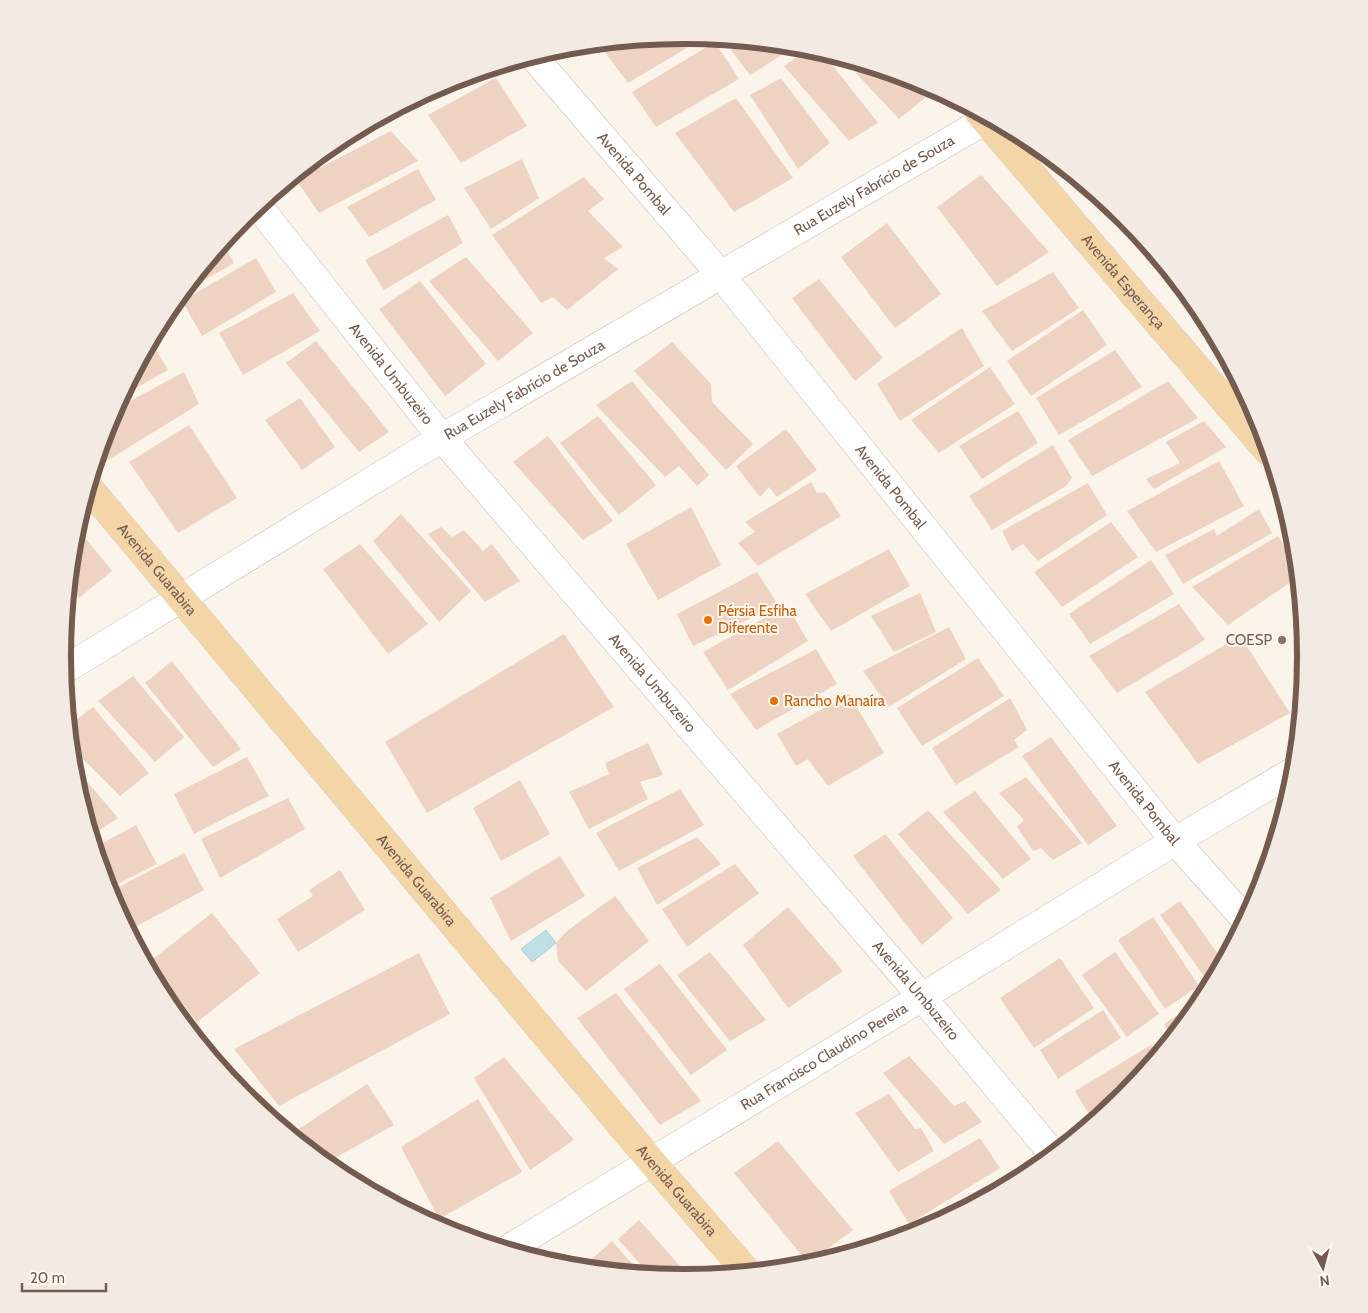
<svg xmlns="http://www.w3.org/2000/svg" width="1368" height="1313" font-family="Cabin,sans-serif">
<style>
.water{fill:#bfe0e4;stroke:#a6cfd5}
.building{fill:#eed3c3}
.lines{fill:none;stroke-linecap:round;stroke-linejoin:round}
.minor-casing{stroke:#cdbcb0;stroke-width:29}
.major-casing{stroke:#d8d1ce;stroke-width:29}
.minor{stroke:#fff;stroke-width:28}
.major{stroke:#f4d5a8;stroke-width:28}
.food-dot{fill:#e8710a;stroke:#fef8f0;stroke-width:2}
.education-dot{fill:#8d6e63;stroke:#fef8f0;stroke-width:2}
.labels{text-anchor:middle;stroke-width:4;stroke-linejoin:round;paint-order:stroke}
.street-label{font-size:15px;fill:#745b4f;stroke:#fef8f0}
.food-label{font-size:15px;fill:#c56008;stroke:#fef8f0;text-anchor:start}
.education-label{font-size:15px;fill:#785e54;stroke:#fef8f0;text-anchor:end}
.rim{fill:none;stroke:#745b4f;stroke-width:6}
</style>
<rect width="100%" height="100%" fill="#fbf4ea"/>
<polygon class="water" points="546,930 556,943 532,962 521,949"/>
<g class="building">
<polygon points="684,35 705,37 628,83 604,51 620,41"/>
<polygon points="741,41 796,46 750,75 731,50"/>
<polygon points="715,42 739,79 656,127 632,92"/>
<polygon points="810,48 822,52 878,123 849,141 784,66"/>
<polygon points="842,58 911,79 925,98 899,119"/>
<polygon points="496,78 527,126 461,163 428,115"/>
<polygon points="781,78 830,143 798,169 750,95"/>
<polygon points="736,98 793,178 734,212 675,133"/>
<polygon points="391,131 418,161 319,213 296,180"/>
<polygon points="522,159 539,198 491,229 464,188"/>
<polygon points="418,169 436,200 369,237 347,207"/>
<polygon points="981,175 1049,252 997,286 937,207"/>
<polygon points="584,177 604,199 588,211 623,247 604,258 618,269 567,310 553,297 541,303 492,235"/>
<polygon points="448,215 463,243 384,290 365,260"/>
<polygon points="887,223 941,294 895,328 841,257"/>
<polygon points="223,244 234,263 182,293"/>
<polygon points="466,257 533,333 498,361 429,281"/>
<polygon points="256,258 276,292 202,336 182,301"/>
<polygon points="1053,272 1079,308 1012,351 982,311"/>
<polygon points="819,279 883,358 855,381 792,298"/>
<polygon points="420,281 486,364 445,396 379,309"/>
<polygon points="293,293 320,331 243,375 219,333"/>
<polygon points="1083,310 1107,345 1031,396 1007,361"/>
<polygon points="962,328 984,366 900,421 877,384"/>
<polygon points="151,341 168,370 122,396"/>
<polygon points="316,341 389,432 359,452 286,363"/>
<polygon points="672,342 711,384 712,402 753,444 726,470 634,371"/>
<polygon points="1115,350 1142,387 1059,435 1036,398"/>
<polygon points="990,367 1015,404 939,453 911,420"/>
<polygon points="184,372 199,404 105,462 99,454 110,418 115,409"/>
<polygon points="632,381 709,475 697,486 679,466 665,477 596,405"/>
<polygon points="1168,381 1198,418 1092,476 1068,440"/>
<polygon points="300,398 335,447 302,470 265,420"/>
<polygon points="1018,411 1038,443 982,479 959,446"/>
<polygon points="598,416 656,485 619,515 560,443"/>
<polygon points="1204,421 1226,447 1154,489 1146,479 1180,463 1166,442"/>
<polygon points="189,425 237,498 178,533 129,462"/>
<polygon points="786,429 817,470 777,497 769,487 760,497 736,466"/>
<polygon points="548,436 613,521 583,540 513,462"/>
<polygon points="1053,445 1072,478 1066,486 992,530 969,496"/>
<polygon points="1219,461 1244,506 1156,552 1127,511"/>
<polygon points="811,482 817,493 825,492 841,516 758,566 738,543 755,532 745,522"/>
<polygon points="1088,483 1107,515 1038,561 1023,544 1012,551 1002,531"/>
<polygon points="691,507 721,565 658,600 626,544"/>
<polygon points="1259,509 1272,533 1183,584 1165,555 1214,529 1217,536"/>
<polygon points="401,514 471,591 439,622 373,541"/>
<polygon points="1111,522 1138,557 1062,607 1034,572"/>
<polygon points="441,527 452,537 464,530 483,551 492,544 520,581 485,602 428,534"/>
<polygon points="77,528 112,571 79,598 69,587 75,535"/>
<polygon points="1278,536 1296,563 1298,577 1228,625 1192,587"/>
<polygon points="360,544 428,624 388,654 323,569"/>
<polygon points="889,549 910,586 831,631 805,594"/>
<polygon points="1151,560 1174,594 1090,644 1069,614"/>
<polygon points="757,572 778,605 693,646 677,614"/>
<polygon points="920,593 936,632 894,652 871,616"/>
<polygon points="69,594 76,602 67,609 68,605"/>
<polygon points="1179,604 1205,640 1117,693 1089,656"/>
<polygon points="787,606 808,641 728,690 703,652"/>
<polygon points="949,627 966,659 889,707 863,671"/>
<polygon points="564,634 614,707 427,813 385,742"/>
<polygon points="1240,636 1290,713 1198,764 1145,692"/>
<polygon points="816,649 837,684 756,730 730,694"/>
<polygon points="978,658 1004,696 922,746 897,708"/>
<polygon points="172,661 241,749 213,767 145,683"/>
<polygon points="133,676 184,737 155,762 98,701"/>
<polygon points="849,694 884,753 828,786 808,759 796,766 777,734"/>
<polygon points="1010,698 1027,730 1014,740 1019,747 956,785 932,748"/>
<polygon points="93,707 149,773 120,796 71,747 69,725"/>
<polygon points="1051,737 1117,826 1088,845 1022,756"/>
<polygon points="648,743 663,775 640,782 648,799 589,829 569,792 609,774 605,763"/>
<polygon points="247,757 269,796 194,834 174,794"/>
<polygon points="73,765 118,818 92,835 74,777"/>
<polygon points="1026,777 1082,843 1053,860 1041,848 1033,851 1017,827 1024,820 999,793"/>
<polygon points="520,780 550,834 501,861 473,808"/>
<polygon points="680,789 704,825 619,871 596,833"/>
<polygon points="975,791 1031,859 1003,879 943,812"/>
<polygon points="288,798 305,829 220,878 201,839"/>
<polygon points="928,810 1001,890 968,914 898,834"/>
<polygon points="136,825 157,864 108,889 95,847"/>
<polygon points="885,834 953,918 922,945 853,856"/>
<polygon points="697,837 721,864 657,905 637,868"/>
<polygon points="1273,845 1270,856 1269,859 1263,852"/>
<polygon points="184,853 204,890 133,928 113,890"/>
<polygon points="560,856 585,896 511,941 490,898"/>
<polygon points="735,864 759,893 687,947 662,909"/>
<polygon points="340,870 365,910 298,952 277,919 313,896 309,890"/>
<polygon points="615,896 649,941 586,991 558,961 556,943 567,931"/>
<polygon points="1180,901 1223,961 1211,983 1209,983 1160,915"/>
<polygon points="788,907 843,971 788,1008 743,945"/>
<polygon points="212,913 260,973 197,1022 149,962"/>
<polygon points="1153,917 1199,986 1165,1009 1118,940"/>
<polygon points="710,952 766,1020 730,1041 677,975"/>
<polygon points="1115,952 1159,1014 1127,1037 1082,975"/>
<polygon points="419,953 450,1014 279,1106 234,1049"/>
<polygon points="1060,958 1094,1008 1034,1048 1000,998"/>
<polygon points="660,964 727,1050 691,1075 624,989"/>
<polygon points="616,993 701,1101 660,1125 577,1018"/>
<polygon points="1203,998 1201,1002 1172,1037 1164,1024"/>
<polygon points="1103,1010 1121,1038 1058,1079 1040,1050"/>
<polygon points="1151,1045 1157,1055 1123,1096 1093,1121 1075,1091"/>
<polygon points="909,1056 954,1106 965,1101 982,1122 944,1144 883,1073"/>
<polygon points="504,1057 574,1140 530,1170 474,1078"/>
<polygon points="367,1084 394,1125 326,1163 308,1148 299,1129"/>
<polygon points="889,1094 915,1129 921,1128 934,1151 898,1172 855,1113"/>
<polygon points="478,1099 522,1172 439,1219 401,1147"/>
<polygon points="980,1138 1000,1168 909,1224 889,1191"/>
<polygon points="778,1141 853,1230 808,1263 734,1173"/>
<polygon points="346,1166 363,1186 362,1186 337,1172"/>
<polygon points="1002,1177 1006,1186 929,1227 925,1220"/>
<polygon points="639,1220 690,1277 650,1275 618,1239"/>
<polygon points="612,1241 641,1274 582,1268"/>
</g>
<g class="lines">
<g class="minor-casing">
<g id="minor">
<path id="s1" d="M533 56 720 274 1175 841 1245 919"/>
<path id="s2" d="M258 206 442 438 922 997 1053 1154"/>
<path id="s3" d="M64 670 442 438 989 118"/>
<path id="s4" d="M508 1249 922 997 1175 841 1294 771"/>
</g>
</g>
<g class="major-casing">
<g id="major">
<path id="s5" d="M979 113 1268 451"/>
<path id="s6" d="M89 488 651 1161 747 1272"/>
</g>
</g>
<use href="#minor" class="minor"/>
<use href="#major" class="major"/>
</g>
<g class="food-dot">
<circle cx="708" cy="620" r="5"/>
<circle cx="774" cy="701" r="5"/>
</g>
<circle class="education-dot" cx="1282" cy="640" r="5"/>
<g class="labels">
<g class="street-label">
<text dy="5" stroke="none"><textPath href="#s1" startOffset="155">Avenida Pombal</textPath></text>
<text dy="5" stroke="none"><textPath href="#s3" startOffset="944">Rua Euzely Fabrício de Souza</textPath></text>
<text dy="5" stroke="none"><textPath href="#s5" startOffset="222">Avenida Esperança</textPath></text>
<text dy="5" stroke="none"><textPath href="#s2" startOffset="214">Avenida Umbuzeiro</textPath></text>
<text dy="5" stroke="none"><textPath href="#s3" startOffset="539">Rua Euzely Fabrício de Souza</textPath></text>
<text dy="5" stroke="none"><textPath href="#s1" startOffset="560">Avenida Pombal</textPath></text>
<text dy="5" stroke="none"><textPath href="#s6" startOffset="106">Avenida Guarabira</textPath></text>
<text dy="5" stroke="none"><textPath href="#s2" startOffset="619">Avenida Umbuzeiro</textPath></text>
<text dy="5" stroke="none"><textPath href="#s1" startOffset="965">Avenida Pombal</textPath></text>
<text dy="5" stroke="none"><textPath href="#s6" startOffset="511">Avenida Guarabira</textPath></text>
<text dy="5" stroke="none"><textPath href="#s2" startOffset="1024">Avenida Umbuzeiro</textPath></text>
<text dy="5" stroke="none"><textPath href="#s4" startOffset="370">Rua Francisco Claudino Pereira</textPath></text>
<text dy="5" stroke="none"><textPath href="#s6" startOffset="916">Avenida Guarabira</textPath></text>
</g>
<g class="food-label">
<text x="718" y="616">Pérsia Esfiha<tspan x="718" dy="17">Diferente</tspan></text>
<text x="784" y="706">Rancho Manaíra</text>
</g>
<g class="education-label">
<text x="1272" y="645">COESP</text>
</g>
</g>
<path d="M0 0H1368V1313H0ZM683 44H685A612 612 0 0 1 1297 656V657A612 612 0 0 1 685 1269H683A612 612 0 0 1 71 657V656A612 612 0 0 1 683 44Z" fill="#f3ebe3" fill-rule="evenodd"/>
<path class="rim" d="M683 44H685A612 612 0 0 1 1297 656V657A612 612 0 0 1 685 1269H683A612 612 0 0 1 71 657V656A612 612 0 0 1 683 44Z"/>
<g transform="translate(1323 1268) rotate(173)" stroke="#fef8f0" stroke-width="4" paint-order="stroke">
<path d="M0-4L9 19L0 12L-9 19Z" fill="#745b4f"/>
<text y="-8" font-size="14" font-weight="bold" text-anchor="middle" fill="#745b4f">N</text>
</g>
<path d="M22 1283v8h84v-8" fill="none" stroke="#745b4f" stroke-width="2.5"/>
<text x="30" y="1283" font-size="15" fill="#745b4f" stroke="#fef8f0" stroke-width="4" paint-order="stroke">20 m</text>
</svg>
